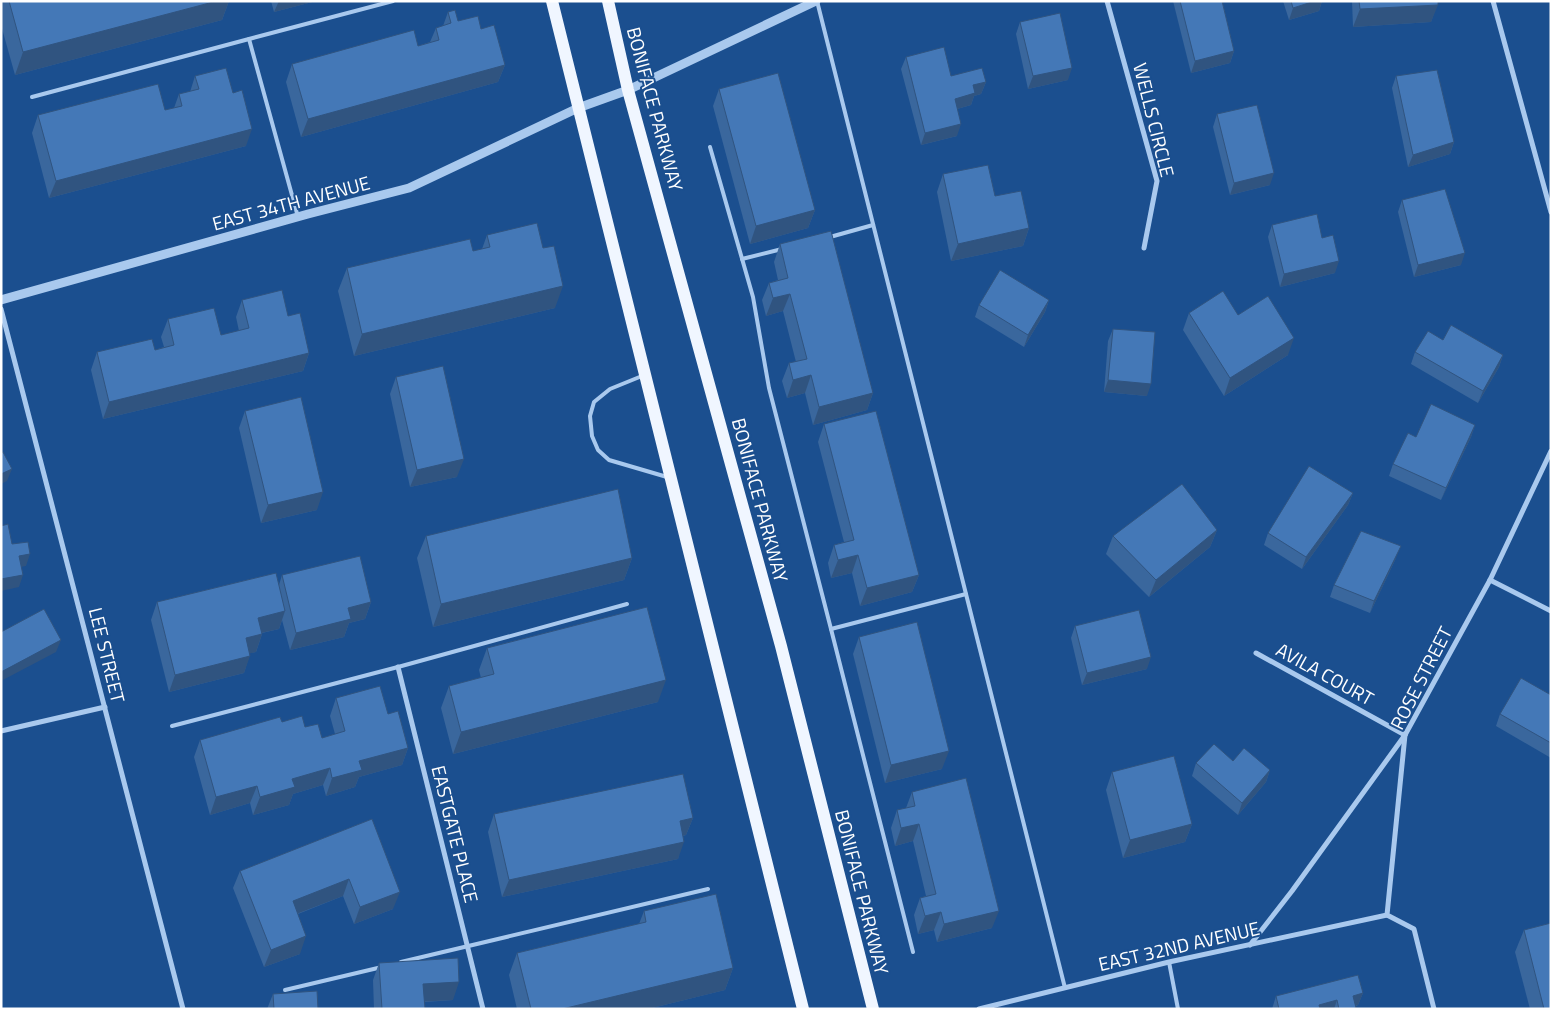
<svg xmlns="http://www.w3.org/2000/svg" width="1552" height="1010" font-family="'Titillium Web',sans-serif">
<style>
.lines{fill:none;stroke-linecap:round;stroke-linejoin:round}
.service{stroke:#a9c9ee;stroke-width:4}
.minor{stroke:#a9c9ee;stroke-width:5}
.tertiary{stroke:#a9c9ee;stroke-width:9}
.primary{stroke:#f0f6ff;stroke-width:12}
.wall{fill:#3a679d}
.shaded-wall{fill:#305480}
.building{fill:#4478b7;stroke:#305480}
.labels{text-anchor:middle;stroke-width:4;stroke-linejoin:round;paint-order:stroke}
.street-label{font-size:19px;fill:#fff;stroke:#1b4f8f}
</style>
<rect width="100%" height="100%" fill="#1b4f8f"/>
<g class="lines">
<g class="service">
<polyline points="817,1 1065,988"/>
<polyline points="32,97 249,39"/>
<polyline points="710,147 753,297 769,388 831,629"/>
<polyline points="298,217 249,39 393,1"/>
<polyline points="830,237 873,225"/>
<polyline points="742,259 782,249"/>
<polyline points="642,376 610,389 594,402 590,416 592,436 598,450 609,460 667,477"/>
<polyline points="172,726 398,667 627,604"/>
<polyline points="913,952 831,629 966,594"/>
<polyline points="401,962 708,889"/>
<polyline points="1169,962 1178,1009"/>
<polyline points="285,990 382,967"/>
</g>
<g class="minor">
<polyline points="1107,1 1157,181 1144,248"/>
<polyline points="1493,1 1551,212"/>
<polyline points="1,309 183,1009"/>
<polyline points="1490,580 1551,611"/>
<polyline points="1256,653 1405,735"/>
<polyline points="398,667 483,1009"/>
<polyline points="1,731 105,707"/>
<polyline points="1250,945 1292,891 1405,735"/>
<polyline points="979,1009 1169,962 1387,915"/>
<polyline points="1434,1009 1414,929 1387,915 1405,735 1490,580 1551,451"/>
</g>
<polyline class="tertiary" points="1,300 308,214 409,188 578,108 628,90 816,1"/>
<g class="primary">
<polyline points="552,1 803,1009"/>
<polyline points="608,1 628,90 781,646 873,1009"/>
</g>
</g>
<g class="wall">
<polygon points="3,1 229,1 222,20 15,75 1,25 1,5"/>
<polygon points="271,1 316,1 274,12"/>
<polygon points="1173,1 1222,1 1234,51 1230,63 1191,73"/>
<polygon points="1283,1 1322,1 1319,11 1289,20"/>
<polygon points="1352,1 1438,1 1431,22 1353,27"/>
<polygon points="448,12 458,21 481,29 505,65 498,82 301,137 286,82 292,64 418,46 430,42 436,28 443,26"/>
<polygon points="1020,22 1068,80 1028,89 1016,34"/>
<polygon points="906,57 951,76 986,82 981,94 974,96 971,105 957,109 957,136 921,145 901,69"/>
<polygon points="195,76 246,146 49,198 32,133 38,115 165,110 174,108 179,94 190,92"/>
<polygon points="1396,76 1454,142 1450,154 1408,167 1392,88"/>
<polygon points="719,89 815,210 808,228 750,244 713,106"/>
<polygon points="1217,114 1270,185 1230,195 1213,127"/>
<polygon points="943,174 995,196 1029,228 1023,246 951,261 937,192"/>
<polygon points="1402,200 1461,265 1414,277 1398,212"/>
<polygon points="1272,225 1322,238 1335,273 1280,287 1268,237"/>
<polygon points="487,235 555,308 354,356 338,291 347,268 473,251 482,249"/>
<polygon points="780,244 873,393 867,410 813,425 805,393 787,398 782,381 789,363 796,362 783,311 766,316 762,300 769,283 778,280 774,262"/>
<polygon points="242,300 288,316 309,353 303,371 103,419 91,370 97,352 155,350 164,347 161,337 168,319 221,335 239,331 236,317"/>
<polygon points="1049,300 1045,312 1024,347 975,317 979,305"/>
<polygon points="1189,313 1238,315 1288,355 1224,396 1183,330"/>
<polygon points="1113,329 1147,396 1104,392 1108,341"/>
<polygon points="1443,340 1503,355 1499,367 1478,403 1411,364 1415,352"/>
<polygon points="396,377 457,477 410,487 390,394"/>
<polygon points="245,411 317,510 261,523 239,428"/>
<polygon points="824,424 919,575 912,592 860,606 852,573 831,578 828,563 834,545 844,542 818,442"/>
<polygon points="1475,425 1471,437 1441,500 1389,476 1393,464"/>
<polygon points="1353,493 1348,505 1302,569 1264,545 1268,533"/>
<polygon points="1217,530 1210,547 1149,597 1106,554 1113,536"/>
<polygon points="426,536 632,558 624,580 433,627 417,558"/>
<polygon points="1396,558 1370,613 1330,597 1334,585"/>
<polygon points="282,575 371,602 365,619 349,623 344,637 290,650 282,620 279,629 262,633 262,634 256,652 250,653 244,673 169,692 151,620 157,602 279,585"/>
<polygon points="1075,626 1147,669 1082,685 1071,638"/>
<polygon points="859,637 942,769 885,783 853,654"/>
<polygon points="487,648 658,702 453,754 441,708 449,686 481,678 479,670"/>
<polygon points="1551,695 1551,758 1496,726 1500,714"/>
<polygon points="336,698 388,714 408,748 402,765 359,777 355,787 326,796 323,785 293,794 289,805 253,815 250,803 210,815 194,757 200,740 282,722 305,727 322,738 335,734 330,716"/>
<polygon points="1233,761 1270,770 1266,782 1238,815 1192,776 1196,763"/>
<polygon points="1112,772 1192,824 1185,842 1123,858 1106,790"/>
<polygon points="912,792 992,928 937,942 934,930 918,934 914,915 920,898 926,896 913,841 895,846 891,828 897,810 906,808"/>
<polygon points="494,814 693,818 686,835 683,836 678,859 502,897 488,832"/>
<polygon points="372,819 393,909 354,924 343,896 298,914 300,954 264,967 233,888 240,871"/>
<polygon points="644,911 733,968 725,990 648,1009 517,1009 509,975 517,953 639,924"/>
<polygon points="1524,930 1551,1009 1530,1009 1515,952"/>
<polygon points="379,963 453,1000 425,1002 425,1009 374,1009 373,980"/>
<polygon points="1363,993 1358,1005 1356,1006 1356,1009 1272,1009 1276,996"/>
<polygon points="273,994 318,1009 267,1009"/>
</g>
<g class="shaded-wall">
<polygon points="217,1 229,1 222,20 15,75 23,52"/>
<polygon points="279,1 316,1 274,12"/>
<polygon points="1315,1 1322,1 1319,11 1289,20 1293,8"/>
<polygon points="1438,5 1431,22 1353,27 1360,9"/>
<polygon points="1234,51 1230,63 1191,73 1195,61"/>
<polygon points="505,65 498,82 301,137 308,119"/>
<polygon points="1072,68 1068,80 1028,89 1033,76"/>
<polygon points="986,82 981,94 974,96 971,105 950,111 955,99 973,85"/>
<polygon points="961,124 957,136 921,145 925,133"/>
<polygon points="252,129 246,146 49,198 56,181"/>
<polygon points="1454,142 1450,154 1408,167 1413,155"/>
<polygon points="1274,173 1270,185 1230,195 1234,183"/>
<polygon points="815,210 808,228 750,244 756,226"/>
<polygon points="1029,228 1023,246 951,261 958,244"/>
<polygon points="1465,253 1461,265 1414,277 1418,265"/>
<polygon points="1339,261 1335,273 1280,287 1284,274"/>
<polygon points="563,286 555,308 354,356 362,334"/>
<polygon points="790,294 783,311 766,316 773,298"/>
<polygon points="1049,300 1045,312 1024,347 1028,335"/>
<polygon points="1294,338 1288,355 1224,396 1230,378"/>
<polygon points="309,353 303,371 103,419 109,402"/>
<polygon points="1503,355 1499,367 1478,403 1483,391"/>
<polygon points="811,375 805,393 787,398 793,380"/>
<polygon points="1108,380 1151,384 1147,396 1104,392"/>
<polygon points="873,393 867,410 813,425 819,407"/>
<polygon points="1475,425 1471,437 1441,500 1446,488"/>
<polygon points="464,459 457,477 410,487 417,470"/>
<polygon points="12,469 7,481 1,484 1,474"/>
<polygon points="323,492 317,510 261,523 268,505"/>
<polygon points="1353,493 1348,505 1302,569 1306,557"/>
<polygon points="1217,530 1210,547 1149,597 1156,580"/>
<polygon points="1401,546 1396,558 1370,613 1374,601"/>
<polygon points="30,554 26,566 15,568 19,556"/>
<polygon points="858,555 852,573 831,578 838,560"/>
<polygon points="632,558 624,580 433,627 441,604"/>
<polygon points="23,575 19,587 1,591 1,579"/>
<polygon points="919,575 912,592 860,606 867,588"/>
<polygon points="371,602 365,619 349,623 344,637 290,650 296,633 348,608"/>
<polygon points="285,611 279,629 252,635 258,618"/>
<polygon points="262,634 256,652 239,656 246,638"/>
<polygon points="61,640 56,652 1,681 1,672"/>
<polygon points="250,656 244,673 169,692 175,675"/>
<polygon points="1151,657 1147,669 1082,685 1087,673"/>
<polygon points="666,680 658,702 453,754 461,732"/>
<polygon points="408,748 402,765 359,777 355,787 326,796 332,778 359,761"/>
<polygon points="949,751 942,769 885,783 891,765"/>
<polygon points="330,768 323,785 293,794 289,805 253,815 260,797 292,779"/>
<polygon points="1270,770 1266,782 1238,815 1242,803"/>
<polygon points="257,786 250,803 210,815 216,797"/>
<polygon points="693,818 686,835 674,838 680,821"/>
<polygon points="919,824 913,841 895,846 901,828"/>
<polygon points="1192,824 1185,842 1123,858 1130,840"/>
<polygon points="684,842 678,859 502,897 509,880"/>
<polygon points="349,879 343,896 286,918 293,901"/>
<polygon points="400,892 393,909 354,924 360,907"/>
<polygon points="999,911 992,928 937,942 944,924"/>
<polygon points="941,912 934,930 918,934 925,916"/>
<polygon points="306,936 300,954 264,967 271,950"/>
<polygon points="733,968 725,990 648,1009 562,1009"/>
<polygon points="459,982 453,1000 417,1002 423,984"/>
<polygon points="1363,993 1358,1005 1348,1008 1353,996"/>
<polygon points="1337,1000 1334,1009 1318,1009 1319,1005"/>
</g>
<g class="building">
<polygon points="9,1 217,1 23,52"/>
<polygon points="1180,1 1222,1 1234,51 1195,61"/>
<polygon points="1291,1 1315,1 1293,8"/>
<polygon points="1359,1 1438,1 1438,5 1360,9"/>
<polygon points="455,10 458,21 478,16 481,29 494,25 505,65 308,119 292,64 414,30 418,46 439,40 436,28 451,23 448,12"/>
<polygon points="1060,13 1072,68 1033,76 1020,22"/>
<polygon points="944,47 951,76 982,68 986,82 973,85 975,93 955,99 961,124 925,133 906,57"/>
<polygon points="226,68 233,93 242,90 252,129 56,181 38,115 158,84 165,110 182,106 179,94 199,89 195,76"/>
<polygon points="1437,70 1454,142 1413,155 1396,76"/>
<polygon points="778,73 815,210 756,226 719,89"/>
<polygon points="1257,105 1274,173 1234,183 1217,114"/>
<polygon points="988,165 995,196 1021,191 1029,228 958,244 943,174"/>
<polygon points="1445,189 1465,253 1418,265 1402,200"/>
<polygon points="1317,214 1322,238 1333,235 1339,261 1284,274 1272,225"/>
<polygon points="537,223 543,248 554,246 563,286 362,334 347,268 470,239 473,251 490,247 487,235"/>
<polygon points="831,231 873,393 819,407 811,375 793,380 789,363 807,359 790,294 773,298 769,283 788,278 780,244"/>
<polygon points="1000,270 1049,300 1028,335 979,305"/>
<polygon points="282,290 288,316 300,313 309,353 109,402 97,352 152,339 155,350 174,345 168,319 214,308 221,335 249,328 242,300"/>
<polygon points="1223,291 1238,315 1268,296 1294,338 1230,378 1189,313"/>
<polygon points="1451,325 1503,355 1483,391 1415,352 1428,331 1443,340"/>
<polygon points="1113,329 1155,332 1151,384 1108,380"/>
<polygon points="443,366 464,459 417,470 396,377"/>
<polygon points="301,397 323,492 268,505 245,411"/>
<polygon points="1431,404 1475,425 1446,488 1393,464 1408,433 1416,437"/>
<polygon points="876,411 919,575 867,588 858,555 838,560 834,545 854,540 824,424"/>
<polygon points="3,452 12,469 1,474 1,453"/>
<polygon points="1309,466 1353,493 1306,557 1268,533"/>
<polygon points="1182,484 1217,530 1156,580 1113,536"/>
<polygon points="618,489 632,558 441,604 426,536"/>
<polygon points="8,524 12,544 28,542 30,554 19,556 23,575 1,579 1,526"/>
<polygon points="1361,531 1401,546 1374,601 1334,585"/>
<polygon points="360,556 371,602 348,608 351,619 296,633 282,575"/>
<polygon points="276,573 285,611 258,618 262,634 246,638 250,656 175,675 157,602"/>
<polygon points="647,607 666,680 461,732 449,686 494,674 487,648"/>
<polygon points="44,609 61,640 1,672 1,632"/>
<polygon points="1139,610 1151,657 1087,673 1075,626"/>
<polygon points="917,622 949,751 891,765 859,637"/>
<polygon points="1521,678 1551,695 1551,743 1500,714"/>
<polygon points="380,686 388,714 398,711 408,748 359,761 362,770 332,778 330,768 292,779 295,787 260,797 257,786 216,797 200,740 280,717 282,722 302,716 305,727 318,724 322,738 345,731 336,698"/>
<polygon points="1214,744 1233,761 1244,748 1270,770 1242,803 1196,763"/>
<polygon points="1174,756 1192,824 1130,840 1112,772"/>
<polygon points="683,774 693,818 680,821 684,842 509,880 494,814"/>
<polygon points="966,778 999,911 944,924 941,912 925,916 920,898 936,894 919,824 901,828 897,810 915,806 912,792"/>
<polygon points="372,819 400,892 360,907 349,879 293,901 306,936 271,950 240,871"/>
<polygon points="716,894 733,968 562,1009 531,1009 517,953 646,922 644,911"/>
<polygon points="1551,923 1551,1009 1544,1009 1524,930"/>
<polygon points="458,958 459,982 423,984 425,1009 382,1009 379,963"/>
<polygon points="1358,975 1363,993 1353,996 1356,1008 1352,1009 1339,1009 1337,1000 1319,1005 1320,1009 1279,1009 1276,996"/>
<polygon points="317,991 318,1009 274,1009 273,994"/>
</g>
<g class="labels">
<g class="street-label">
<text transform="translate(655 109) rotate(75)" y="7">BONIFACE PARKWAY</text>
<text transform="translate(1154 120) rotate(76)" y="7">WELLS CIRCLE</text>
<text transform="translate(291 203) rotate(-15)" y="7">EAST 34TH AVENUE</text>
<text transform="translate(760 500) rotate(75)" y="7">BONIFACE PARKWAY</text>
<text transform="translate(107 655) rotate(76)" y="7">LEE STREET</text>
<text transform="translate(1325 674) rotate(29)" y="7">AVILA COURT</text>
<text transform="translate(1421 678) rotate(-63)" y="7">ROSE STREET</text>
<text transform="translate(455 834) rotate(76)" y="7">EASTGATE PLACE</text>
<text transform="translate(862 892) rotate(76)" y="7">BONIFACE PARKWAY</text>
<text transform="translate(1179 946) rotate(-13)" y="7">EAST 32ND AVENUE</text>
</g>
</g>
<rect width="1552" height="1010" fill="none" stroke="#ffffff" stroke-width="5"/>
</svg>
